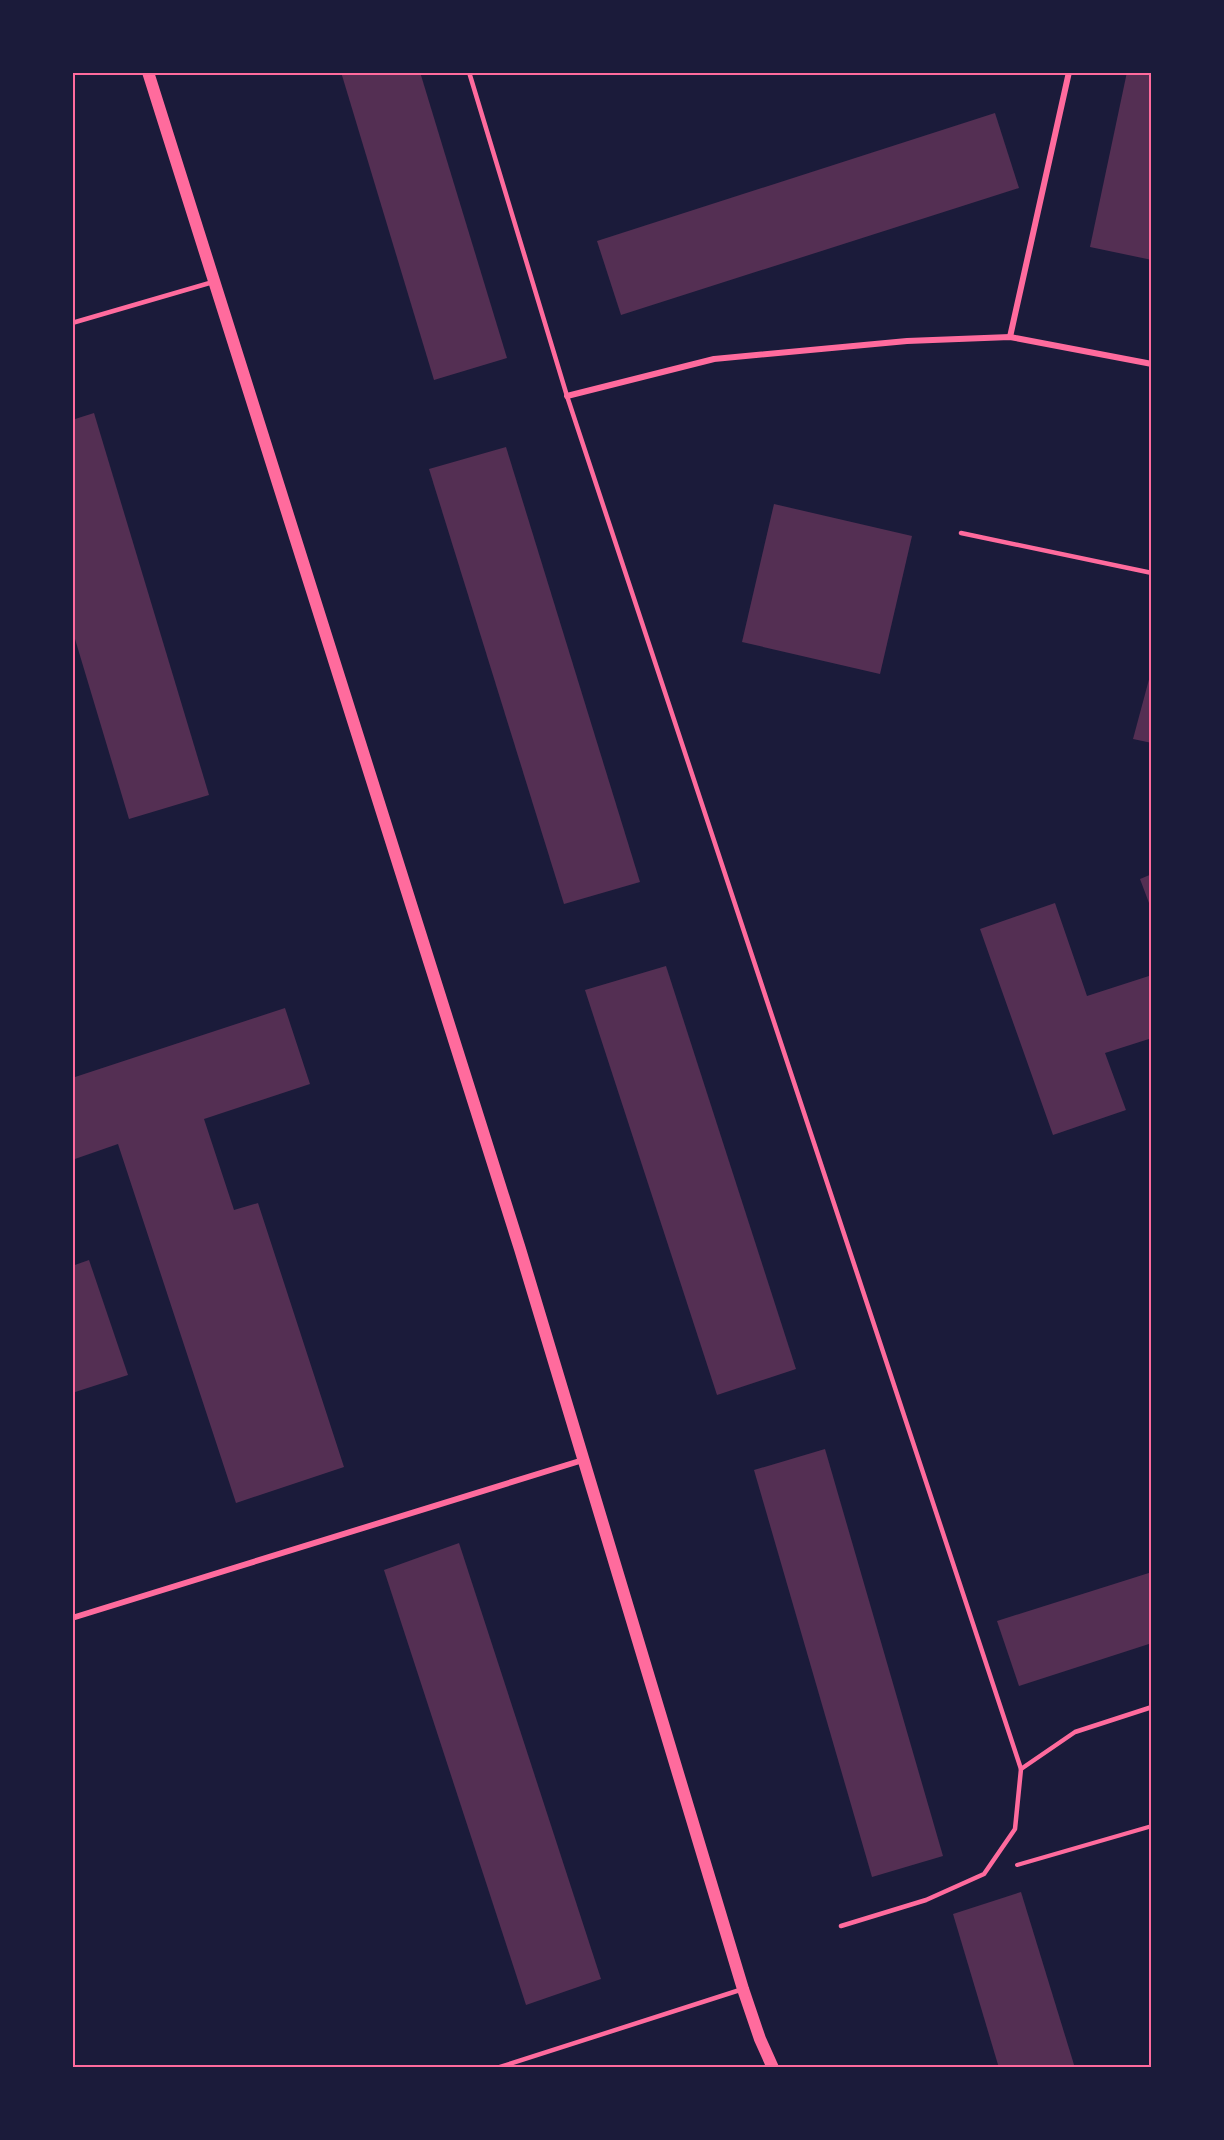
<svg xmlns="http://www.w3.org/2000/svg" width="1224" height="2140" font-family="'PT Sans',sans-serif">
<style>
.building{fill:#542f53}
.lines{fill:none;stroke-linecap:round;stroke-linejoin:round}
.path{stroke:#ff6b9d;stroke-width:4}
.service{stroke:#ff6b9d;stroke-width:4.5}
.minor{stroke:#ff6b9d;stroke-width:6}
.secondary{stroke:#ff6b9d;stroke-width:12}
.neatline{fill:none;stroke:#ff6b9d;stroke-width:2}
</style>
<rect width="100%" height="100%" fill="#1b1b3a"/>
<g class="building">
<polygon points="341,72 420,72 507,358 434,380"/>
<polygon points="1127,72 1152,72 1152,260 1090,247"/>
<polygon points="995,113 1019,188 621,315 597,241"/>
<polygon points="94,413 209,795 129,819 72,629 72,420"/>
<polygon points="506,447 640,882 564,904 429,469"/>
<polygon points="774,504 912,536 880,674 742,642"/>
<polygon points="1151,672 1152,672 1152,743 1133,739"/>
<polygon points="1152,874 1152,911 1140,879"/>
<polygon points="1055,903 1087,996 1152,975 1152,1038 1105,1053 1126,1110 1053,1135 980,929"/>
<polygon points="666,966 796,1369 717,1395 585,990"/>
<polygon points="285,1008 310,1084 204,1119 234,1210 258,1203 344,1467 236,1503 118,1144 72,1160 72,1078"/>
<polygon points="89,1260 128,1375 72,1393 72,1266"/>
<polygon points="825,1449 943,1856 872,1877 754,1470"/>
<polygon points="459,1543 601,1979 526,2005 384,1570"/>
<polygon points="1152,1572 1152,1643 1019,1686 997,1621"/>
<polygon points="1021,1892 1075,2068 999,2068 953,1914"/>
</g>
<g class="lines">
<polyline class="path" points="1017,1865 1152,1826"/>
<g class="service">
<polyline points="469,72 567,396 1021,1769"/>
<polyline points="72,323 213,282"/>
<polyline points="961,533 1152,573"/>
<polyline points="841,1926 926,1900 984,1874 1015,1829 1021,1769 1075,1732 1152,1707"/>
<polyline points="497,2068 743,1989"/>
</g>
<g class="minor">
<polyline points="1010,337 1069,72"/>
<polyline points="567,396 714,359 907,341 1010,337 1152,364"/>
<polyline points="72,1618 583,1460"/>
</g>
<polyline class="secondary" points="148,72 520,1249 743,1989 760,2039 773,2068"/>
</g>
<rect width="1224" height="2140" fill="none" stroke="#1b1b3a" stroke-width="147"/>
<rect x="74" y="74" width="1076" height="1992" class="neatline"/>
</svg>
